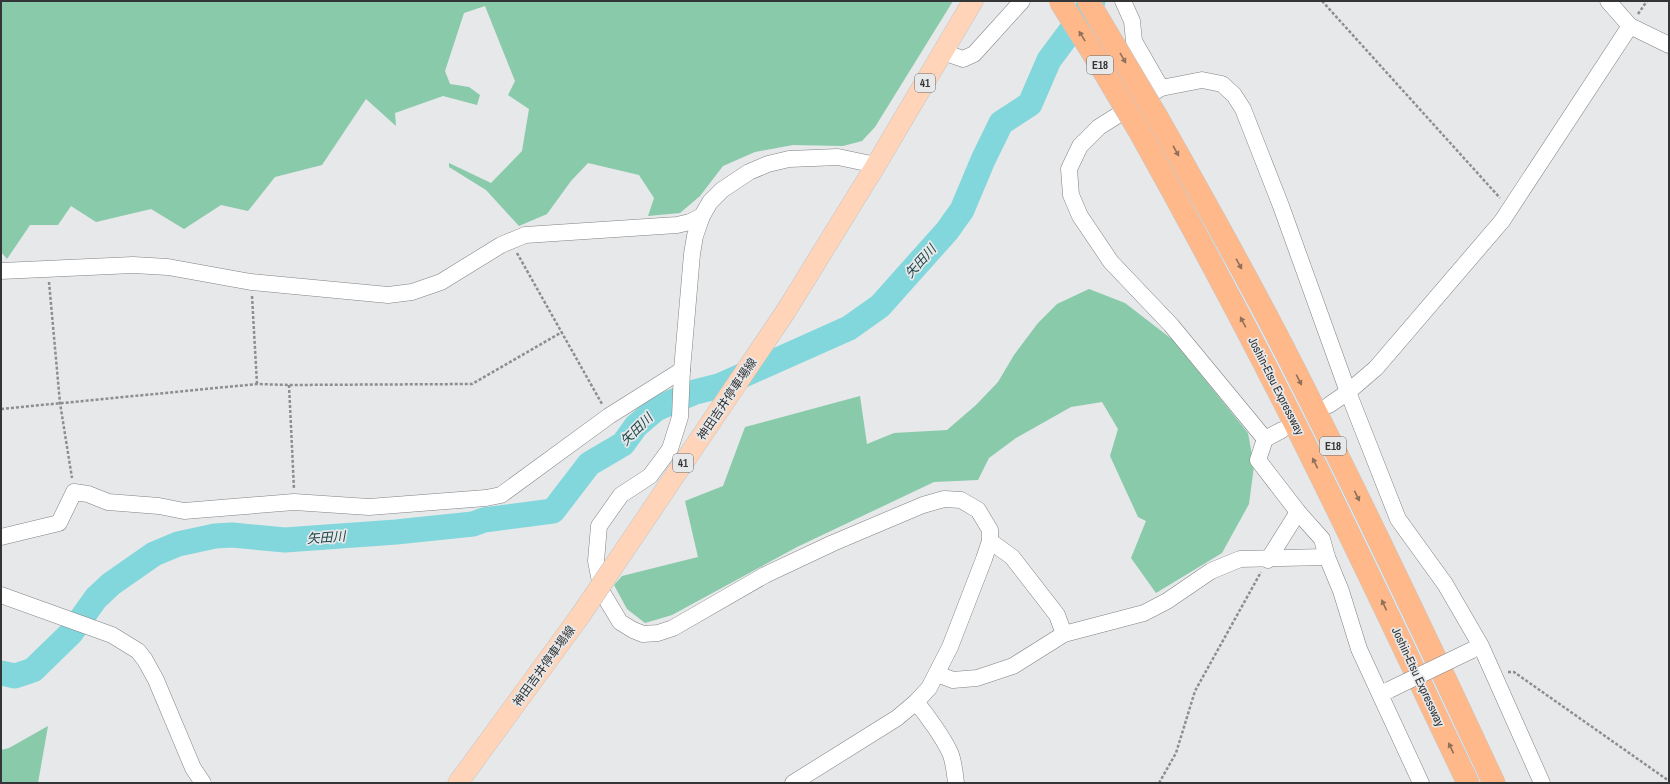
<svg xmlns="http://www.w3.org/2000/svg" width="1670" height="784" font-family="'Archivo Narrow','Noto Sans JP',sans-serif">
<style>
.forest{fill:#88caa9}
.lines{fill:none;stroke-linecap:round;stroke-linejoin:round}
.river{stroke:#81d7db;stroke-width:25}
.minor-casing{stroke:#808284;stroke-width:17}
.major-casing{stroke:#c6c6c7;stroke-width:21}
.highway-casing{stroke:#c6c6c7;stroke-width:23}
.path{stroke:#8c8e8f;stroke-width:2.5;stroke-dasharray:3 2;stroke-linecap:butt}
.minor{stroke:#fff;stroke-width:16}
.major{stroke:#ffd4b8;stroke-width:20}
.highway{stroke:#ffb889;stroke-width:22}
.minor-bridge-casing{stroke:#808284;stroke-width:17;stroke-linecap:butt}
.major-bridge-casing{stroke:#c6c6c7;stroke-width:21;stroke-linecap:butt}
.highway-bridge-casing{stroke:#c6c6c7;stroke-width:23;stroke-linecap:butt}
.minor-bridge{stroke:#fff;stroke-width:16}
.major-bridge{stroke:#ffd4b8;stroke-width:20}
.highway-bridge{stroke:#ffb889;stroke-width:22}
.oneway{fill:#8f705b}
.labels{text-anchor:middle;stroke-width:3.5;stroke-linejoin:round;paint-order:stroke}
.shield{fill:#e6e8ea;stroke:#696b6c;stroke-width:1}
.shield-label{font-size:11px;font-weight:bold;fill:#343536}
.street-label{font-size:12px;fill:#343536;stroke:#e6e8ea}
.water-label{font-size:13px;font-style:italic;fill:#1e4648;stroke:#e6e8ea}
</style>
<rect width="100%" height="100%" fill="#e6e8ea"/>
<g class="forest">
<polygon points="1,1 953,1 875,127 862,141 843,146 793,145 755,152 723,166 700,196 680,213 648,216 654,198 639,175 588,163 571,181 547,214 519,226 486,190 449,167 449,163 491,183 522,151 529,109 508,95 515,81 485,6 464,13 445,71 450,84 469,87 480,95 477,105 443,96 395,113 396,126 366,99 322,165 275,177 248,211 221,205 184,229 151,209 96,222 71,206 58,225 30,225 7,259 1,252"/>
<polygon points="1089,289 1125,303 1173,340 1248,433 1254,466 1249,504 1222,553 1156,593 1131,558 1146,521 1138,517 1110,456 1118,429 1102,402 1071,407 1016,438 989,458 978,480 934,482 797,547 672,615 645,623 627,609 614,585 622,576 698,557 685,501 723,486 745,427 860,396 867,444 894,433 947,430 976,405 998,382 1014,355 1038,323 1057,304"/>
<polygon points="48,726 38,783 1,783 1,750 9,748"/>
</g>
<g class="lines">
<polyline class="river" points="1,673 15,676 33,670 71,633 96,598 111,584 154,554 178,544 215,536 232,535 285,540 396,532 473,524 484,520 553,511 589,464 623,444 636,426 656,409 695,392 719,386 849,328 880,306 947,231 962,210 983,160 1001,123 1030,104 1049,60 1093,1"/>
<g class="minor-casing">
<g id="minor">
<polyline points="1123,1 1132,21 1134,41 1161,88"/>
<polyline points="1608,1 1630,26 1669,45"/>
<polyline points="943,52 963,59 974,54 1022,1"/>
<polyline points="1,271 133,265 168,267 251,282 388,295 412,292 441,282 501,245 525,235 677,225 690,222 702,216"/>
<polyline points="1329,405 1348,392 1376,368 1502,221 1630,26"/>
<polyline points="1282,430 1265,439 1258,460 1298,512 1322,539 1327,557 1341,591 1359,649 1421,783"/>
<polyline points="1265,439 1171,325 1111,262 1080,216 1071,195 1069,169 1080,146 1099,127 1161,88 1202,80 1222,84 1234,95 1243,109 1281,206 1348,392 1398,519 1445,584 1481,646 1542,783"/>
<polyline points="1,537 59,523 74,492 88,494 108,502 159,506 184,511 294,502 369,507 486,498 501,495 609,416 682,370"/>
<polyline points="990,541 1012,557 1057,615 1064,634"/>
<polyline points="1268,560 1298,512"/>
<polyline points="1,595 112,635 138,651 145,660 156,680 193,768 203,783"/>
<polyline points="937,674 953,680 977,678 1013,666 1064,634 1144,613 1167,601 1211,571 1240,559 1327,557"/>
<path d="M916 702C927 715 945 740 951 755 954 764 955 774 956 783"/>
<polyline points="793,783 897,718 916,702 929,688 950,647 984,559 990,541 990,530 978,510 961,500 944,499 923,505 833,543 765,575 673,628 658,633 643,634 633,630 620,622 602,592 596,561 599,526 621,495 650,476 670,449 680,417 682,370 692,254 695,236 702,216 710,202 722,190 749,172 768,164 789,159 838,157 876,165"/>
</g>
</g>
<g class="major-casing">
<g id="major">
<polyline points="786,311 876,165 973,1"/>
<polyline points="458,783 580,616"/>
</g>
</g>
<g class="highway-casing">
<g id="highway">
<path d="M1157 117C1200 193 1243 269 1283 347 1357 491 1426 637 1494 783"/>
<path d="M1138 129C1195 231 1250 334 1302 438 1359 552 1413 668 1468 783"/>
</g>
</g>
<g class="path">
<polyline points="1322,1 1500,198"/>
<polyline points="1638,14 1647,1"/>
<polyline points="517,253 602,404"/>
<polyline points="49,282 60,403 72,478"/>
<polyline points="252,296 257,384"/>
<polyline points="289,385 294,489"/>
<polyline points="1,409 257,384 289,385 472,384 562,332"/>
<polyline points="1508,672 1514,672 1669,781"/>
<polyline points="1159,783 1176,753 1195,691 1261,572"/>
</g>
<use href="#minor" class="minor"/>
<use href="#major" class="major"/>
<use href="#highway" class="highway"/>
<g class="minor-bridge-casing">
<polyline id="minor-bridge" points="1389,690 1472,650"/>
</g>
<g class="major-bridge-casing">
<polyline id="major-bridge" points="580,616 786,311"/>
</g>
<g class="highway-bridge-casing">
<g id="highway-bridge">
<polyline points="1060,1 1094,55 1138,129"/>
<polyline points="1088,1 1157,117"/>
</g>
</g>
<use href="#minor-bridge" class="minor-bridge"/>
<use href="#major-bridge" class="major-bridge"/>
<use href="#highway-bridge" class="highway-bridge"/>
</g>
<defs><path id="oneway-solid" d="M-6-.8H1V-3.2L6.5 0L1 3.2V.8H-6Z"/></defs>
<g class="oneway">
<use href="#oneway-solid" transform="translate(1082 36) rotate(-122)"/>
<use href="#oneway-solid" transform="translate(1123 58) rotate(60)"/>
<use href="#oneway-solid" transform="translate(1176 151) rotate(61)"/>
<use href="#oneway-solid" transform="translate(1239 264) rotate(61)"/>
<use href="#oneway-solid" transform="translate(1243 322) rotate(-118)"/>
<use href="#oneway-solid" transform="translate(1299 380) rotate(63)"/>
<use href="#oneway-solid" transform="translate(1315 463) rotate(-116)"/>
<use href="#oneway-solid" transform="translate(1357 496) rotate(64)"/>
<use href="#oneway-solid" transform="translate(1384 605) rotate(-115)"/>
<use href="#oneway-solid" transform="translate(1451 748) rotate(-115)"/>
</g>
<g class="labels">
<g class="shield">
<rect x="1087" y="56" width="26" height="18" rx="3"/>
<rect x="915" y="74" width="20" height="18" rx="3"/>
<rect x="1320" y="437" width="26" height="18" rx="3"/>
<rect x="673" y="454" width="20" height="18" rx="3"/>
</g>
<g class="shield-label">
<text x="1100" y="69">E18</text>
<text x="925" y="87">41</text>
<text x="1333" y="450">E18</text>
<text x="683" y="467">41</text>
</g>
<g class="street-label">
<text transform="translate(1276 386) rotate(63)" y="4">Joshin-Etsu Expressway</text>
<text transform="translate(727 399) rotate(-56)" y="4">神田吉井停車場線</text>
<text transform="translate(544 666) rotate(-54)" y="4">神田吉井停車場線</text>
<text transform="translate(1418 677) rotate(65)" y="4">Joshin-Etsu Expressway</text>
</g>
<g class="water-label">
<text transform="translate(920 261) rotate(-48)" y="5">矢田川</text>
<text transform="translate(636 429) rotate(-45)" y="5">矢田川</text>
<text transform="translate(326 537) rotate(-4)" y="5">矢田川</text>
</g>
</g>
<rect width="1670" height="784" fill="none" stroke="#343536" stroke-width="4"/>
</svg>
